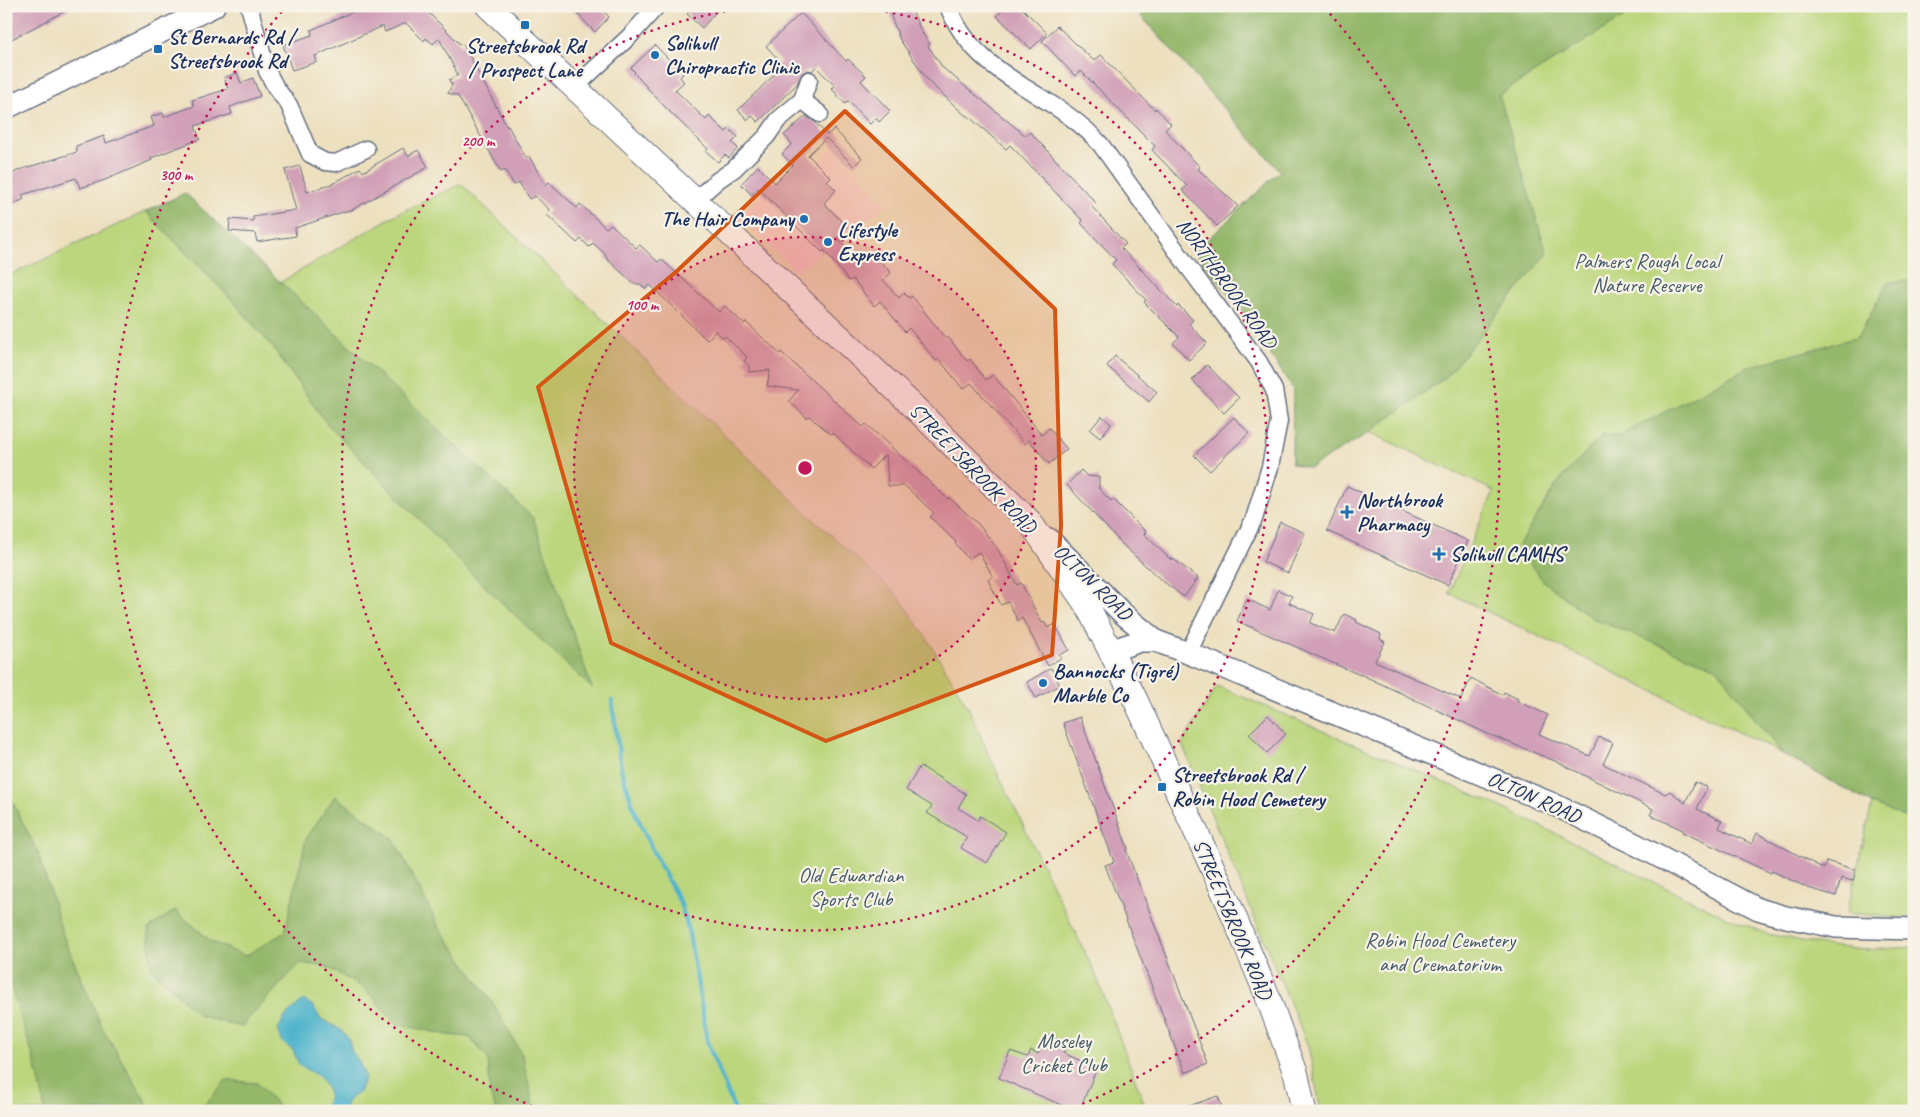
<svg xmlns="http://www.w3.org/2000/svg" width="1920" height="1117" font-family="Caveat,sans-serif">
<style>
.built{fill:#f7d0cd}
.green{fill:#bbd67b;stroke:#6b826c}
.forest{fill:#94b76b;stroke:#587364}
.water{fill:#4db3cb;stroke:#347194}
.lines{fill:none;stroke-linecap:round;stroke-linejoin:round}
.stream{stroke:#4db3cb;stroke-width:4.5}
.building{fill:#d1a0b8}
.minor-casing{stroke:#646d80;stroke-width:19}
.tertiary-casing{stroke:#646d80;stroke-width:24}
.secondary-casing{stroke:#646d80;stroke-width:26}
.minor{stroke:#fff;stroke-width:16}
.tertiary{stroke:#fff;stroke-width:21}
.secondary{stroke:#fff;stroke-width:24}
.marked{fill:#d45514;fill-opacity:0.2;stroke:#d45514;stroke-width:4;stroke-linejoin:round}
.ring{fill:none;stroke:#c2185b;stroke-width:2.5;stroke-dasharray:2.5 5}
.poi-dot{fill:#1f6fb2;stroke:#f7f3e8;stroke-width:2}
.labels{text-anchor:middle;stroke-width:4.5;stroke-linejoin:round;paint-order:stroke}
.poi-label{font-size:21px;font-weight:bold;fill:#1b2f5e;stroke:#f7f3e8;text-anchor:start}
.park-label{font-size:21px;fill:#435965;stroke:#f7f3e8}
.street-label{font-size:21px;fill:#1b2f5e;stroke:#f7f3e8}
.centre{fill:#c2185b;stroke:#f7f3e8;stroke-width:2.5}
.ring-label{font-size:15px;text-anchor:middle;font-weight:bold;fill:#c2185b;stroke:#f7f3e8;stroke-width:4.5;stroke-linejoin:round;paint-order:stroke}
</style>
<rect width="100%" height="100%" fill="#f7f3e8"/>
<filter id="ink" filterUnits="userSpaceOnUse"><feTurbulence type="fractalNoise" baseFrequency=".02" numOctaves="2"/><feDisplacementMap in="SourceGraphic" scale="10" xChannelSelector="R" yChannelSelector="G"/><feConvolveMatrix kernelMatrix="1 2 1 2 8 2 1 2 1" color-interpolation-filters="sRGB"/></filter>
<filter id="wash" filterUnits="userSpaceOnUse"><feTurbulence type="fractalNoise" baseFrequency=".0096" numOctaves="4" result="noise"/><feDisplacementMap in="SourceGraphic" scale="20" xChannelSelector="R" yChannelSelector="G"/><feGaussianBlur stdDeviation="1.12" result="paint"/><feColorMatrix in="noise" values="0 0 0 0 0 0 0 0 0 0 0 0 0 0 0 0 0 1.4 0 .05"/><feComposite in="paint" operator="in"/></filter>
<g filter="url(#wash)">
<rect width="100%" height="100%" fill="#ede0bf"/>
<polygon class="built" points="833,147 887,205 796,271 738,217 794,164 806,176"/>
<g class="green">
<polygon points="1132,6 1914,6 1914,918 1885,917 1847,913 1872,804 1781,753 1449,593 1494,491 1367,431 1310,468 1292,464 1293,389 1243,312 1195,252 1280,171"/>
<polygon points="461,184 800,507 899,597 928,640 968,707 988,753 1096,975 1147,1111 6,1111 6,277 185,193 249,293 279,283 395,215"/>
<polygon points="1217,686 1497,805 1724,916 1768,934 1822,945 1864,950 1914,947 1914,1111 1321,1111 1308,1046 1182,744"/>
</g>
<g class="forest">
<polygon points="1132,6 1641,6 1499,95 1547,254 1446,377 1367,434 1310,468 1292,463 1292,464 1293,389 1243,312 1195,252 1280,171"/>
<polygon points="185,193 533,518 592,688 476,578 328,425 273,348 234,302 146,212"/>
<polygon points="1914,281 1914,821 1872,804 1781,753 1717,668 1594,619 1544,582 1517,548 1558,482 1602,435 1620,436 1748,367 1858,337 1888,282"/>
<path d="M6 789 38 853 64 938 102 1027 146 1102 153 1111H45C39 1061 16 1013 6 964Z"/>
<polygon points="335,796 393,838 439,927 493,1003 522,1055 532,1099 532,1111 496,1111 490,1094 488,1058 469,1037 448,1035 397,1024 364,988 327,967 300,963 241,1027 198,1015 151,968 148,929 175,910 212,942 245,956 285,932 306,839"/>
<polygon points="226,1080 257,1083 283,1111 205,1111 203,1107"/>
</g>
<polygon class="water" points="303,1000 312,1005 320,1018 341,1030 348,1038 352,1052 359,1061 365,1077 359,1092 349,1099 343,1111 326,1111 329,1093 320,1077 299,1065 293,1050 283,1043 278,1030 284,1018"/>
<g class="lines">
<polyline class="stream" points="612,701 621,769 635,812 656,858 680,902 688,928 708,1044 735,1111"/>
</g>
<g id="blocks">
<g class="building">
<polygon points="16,6 75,6 6,42 6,11"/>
<polygon points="366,6 422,6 461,45 463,44 507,127 508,126 526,158 529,156 546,186 549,182 577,208 580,204 606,228 611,224 636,248 640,245 658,262 661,259 719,312 725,306 744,324 746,322 780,354 781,352 863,427 866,424 948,499 949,497 979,525 997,548 1017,585 1021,583 1042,623 1044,622 1048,628 1055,624 1069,650 1059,655 1061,658 1048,666 1022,618 1018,621 1008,602 1001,605 988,580 993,577 979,552 968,559 955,543 956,542 930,517 934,513 905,486 888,486 886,454 871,469 833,433 831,434 809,416 807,418 789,401 798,390 767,386 770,370 749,372 749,366 744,361 747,357 725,336 723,338 716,331 707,340 650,285 646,289 640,284 634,284 606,258 606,255 593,243 589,247 581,239 577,243 546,214 550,210 535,196 529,199 519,182 514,185 505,170 501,172 458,96 448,93 452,85 449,80 458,75 439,38 433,44 426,38 424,41 406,23 385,32 383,26 315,56 317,62 292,70 283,45 312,35 311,30"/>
<polygon points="570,6 599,6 609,17 595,32"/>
<polygon points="694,6 721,6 702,28 687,14"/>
<polygon points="900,6 910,6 922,33 930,44 928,46 943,68 1026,136 1030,132 1096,203 1092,207 1126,244 1121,248 1177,307 1178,305 1193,320 1189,324 1207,343 1189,360 1173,343 1179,337 1144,302 1146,300 1112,264 1116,260 1081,223 1083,221 1010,145 1006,149 967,115 966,116 929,82 900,40 889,11"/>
<polygon points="1006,6 1020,6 1047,33 1031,49 997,16"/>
<polygon points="801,13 846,61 848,59 866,76 861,81 890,111 879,122 876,118 870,124 848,101 845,104 832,89 835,86 816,67 812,71 807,70 802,73 797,84 758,122 752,116 748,120 738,110 774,75 770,71 781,62 766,46"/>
<polygon points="1057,26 1094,61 1101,55 1155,110 1156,108 1171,124 1165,130 1200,167 1198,169 1238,206 1217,226 1182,190 1187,186 1152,150 1155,146 1081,71 1075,76 1042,41"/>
<polygon points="655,45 683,74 680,77 684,82 675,90 706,120 709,116 726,132 729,129 738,137 732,143 738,148 729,158 725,155 718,162 706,151 708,149 664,106 634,73 635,72 631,68"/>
<polygon points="237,73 241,83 253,78 260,96 230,107 232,114 195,126 200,139 151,158 152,160 105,180 80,188 76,178 22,195 24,199 6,208 6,177 19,170 77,152 76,146 104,136 106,143 154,126 151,117 163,113 164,117 194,106 192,100 228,89 224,78"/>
<polygon points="806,116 815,122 827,135 834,129 862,158 854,166 826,138 808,155 831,178 827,181 836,190 824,203 847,227 838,237 852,255 858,250 863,256 867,253 869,256 873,253 891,273 883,280 899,298 904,293 909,298 912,296 946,339 948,337 967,361 970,359 986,380 993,375 1042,435 1049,428 1067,449 1049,464 1029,440 1025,444 971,383 963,389 939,359 936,361 909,328 905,332 880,301 874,306 853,279 849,281 824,250 822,252 758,188 752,195 741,184 758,166 775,183 793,165 782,154 792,144 784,135"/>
<polygon points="403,148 408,156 418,150 428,167 350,211 349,210 295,228 296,236 257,242 255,233 229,231 230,219 253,221 253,217 296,210 285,170 300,166 307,192 334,183 360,168 363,172"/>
<polygon points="1115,356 1157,392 1149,402 1107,366"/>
<polygon points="1207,365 1239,398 1224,413 1192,380"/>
<polygon points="1102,416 1111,424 1100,438 1090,430"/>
<polygon points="1234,417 1249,433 1210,471 1194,455"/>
<polygon points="1081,470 1087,476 1099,477 1099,489 1111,501 1113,499 1146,532 1144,534 1171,560 1172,558 1198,578 1184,597 1160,579 1123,545 1067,485"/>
<polygon points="1347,486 1468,541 1448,585 1327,531"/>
<polygon points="1280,522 1305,533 1288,573 1263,562"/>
<polygon points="1278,590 1292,596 1289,603 1314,614 1310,623 1335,633 1344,614 1357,620 1356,622 1381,634 1380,639 1385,642 1375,661 1461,699 1471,678 1503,695 1504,692 1518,699 1517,701 1548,715 1539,734 1590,756 1599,737 1613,743 1603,764 1665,794 1670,791 1685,803 1695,782 1707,787 1697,809 1722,821 1719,828 1752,844 1757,833 1824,869 1826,861 1856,870 1853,881 1841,878 1836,896 1808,888 1772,871 1771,873 1682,832 1683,830 1650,815 1653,809 1555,761 1488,734 1360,674 1360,675 1237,621 1247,599 1270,610"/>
<polygon points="1051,668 1060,685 1036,698 1027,682"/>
<polygon points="1268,715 1286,734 1267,753 1249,734"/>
<polygon points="1080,717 1128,849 1126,850 1208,1064 1185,1073 1105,865 1114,862 1063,723"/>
<polygon points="920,766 966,794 958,808 978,820 980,816 1006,832 987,863 961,848 967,837 927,813 932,806 906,790"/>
<polygon points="1048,1035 1068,1044 1063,1053 1097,1068 1079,1111 1075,1111 999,1078 1010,1051 1028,1057 1031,1050 1038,1054"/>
<polygon points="1218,1096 1223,1111 1180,1111 1180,1109"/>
</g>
</g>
</g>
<g filter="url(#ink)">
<use href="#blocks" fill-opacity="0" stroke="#646d80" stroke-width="1"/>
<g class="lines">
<g class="minor-casing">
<g id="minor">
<polyline points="249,6 267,71 276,88 289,105 310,154 325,162 336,163 366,149"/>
<path d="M948 6C976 80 1055 91 1101 145L1186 264 1259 362 1274 390 1279 421 1270 467 1254 519 1188 653"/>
<polyline points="574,88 630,36 657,6"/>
<polyline points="802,100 809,80"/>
<polyline points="694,201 718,180 734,169 767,136 778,120 802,100 820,114"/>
</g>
</g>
<g class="tertiary-casing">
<g id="tertiary">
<polyline points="6,108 214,6"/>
<polyline points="1049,539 1122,613 1156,641"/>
<polyline points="1110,651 1140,641 1156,641 1188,653 1553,804 1637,845 1758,909 1786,917 1836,927 1914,929"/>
</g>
</g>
<g class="secondary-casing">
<polyline id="secondary" points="488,6 910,403 1030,522 1088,607 1136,701 1225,895 1267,995 1296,1074 1304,1111"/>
</g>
<use href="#minor" class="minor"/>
<use href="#tertiary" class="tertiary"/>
<use href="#secondary" class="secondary"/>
</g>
</g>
<path class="marked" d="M845 111 1055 309 1061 525 1052 655 826 741 611 643 538 387 677 271Z"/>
<circle cx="805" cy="468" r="231" fill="#c2185b" fill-opacity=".12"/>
<g class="ring">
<circle cx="805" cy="468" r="231"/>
<path d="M841 6A463 463 0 1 1 769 6"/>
<path d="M539 1109A694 694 0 0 1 285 8M1325 8A694 694 0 0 1 1071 1109"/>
</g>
<g class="poi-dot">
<rect x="520" y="20" width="10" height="10" rx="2.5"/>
<rect x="153" y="44" width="10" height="10" rx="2.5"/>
<circle cx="655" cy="55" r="5"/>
<circle cx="804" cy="219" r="5"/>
<circle cx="828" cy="242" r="5"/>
<path d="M1344.5 504.5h5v5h5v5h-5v5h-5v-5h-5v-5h5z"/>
<path d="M1436.5 546.5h5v5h5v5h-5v5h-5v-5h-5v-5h5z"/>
<circle cx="1043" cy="683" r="5"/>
<rect x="1157" y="782" width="10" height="10" rx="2.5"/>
</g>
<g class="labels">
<g class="poi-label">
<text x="168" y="44">St Bernards Rd /<tspan x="168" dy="24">Streetsbrook Rd</tspan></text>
<text x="665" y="50">Solihull<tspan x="665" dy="24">Chiropractic Clinic</tspan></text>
<text x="525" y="53" text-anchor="middle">Streetsbrook Rd<tspan x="525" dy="24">/ Prospect Lane</tspan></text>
<text x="794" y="226" text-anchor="end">The Hair Company</text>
<text x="838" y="237">Lifestyle<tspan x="838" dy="24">Express</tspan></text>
<text x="1357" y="507">Northbrook<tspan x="1357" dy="24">Pharmacy</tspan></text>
<text x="1450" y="561">Solihull CAMHS</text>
<text x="1053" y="678">Bannocks (Tigré)<tspan x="1053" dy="24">Marble Co</tspan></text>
<text x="1172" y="782">Streetsbrook Rd /<tspan x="1172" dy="24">Robin Hood Cemetery</tspan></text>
</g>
<g class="park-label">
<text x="1647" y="268">Palmers Rough Local<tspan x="1647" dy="24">Nature Reserve</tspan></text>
<text x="851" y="882">Old Edwardian<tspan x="851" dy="24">Sports Club</tspan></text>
<text x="1440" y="947">Robin Hood Cemetery<tspan x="1440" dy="24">and Crematorium</tspan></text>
<text x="1064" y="1048">Moseley<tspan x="1064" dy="24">Cricket Club</tspan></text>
</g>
<g class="street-label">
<text transform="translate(1227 283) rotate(54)" y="7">NORTHBROOK ROAD</text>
<text transform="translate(973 468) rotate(46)" y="7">STREETSBROOK ROAD</text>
<text transform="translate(1093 582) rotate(44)" y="7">OLTON ROAD</text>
<text transform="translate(1534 797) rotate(24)" y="7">OLTON ROAD</text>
<text transform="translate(1233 919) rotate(67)" y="7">STREETSBROOK ROAD</text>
</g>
</g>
<circle cx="805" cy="468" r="8" class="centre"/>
<g class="ring-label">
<text x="478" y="146">200 m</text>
<text x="176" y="180">300 m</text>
<text x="642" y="310">100 m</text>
</g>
<rect width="1920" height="1117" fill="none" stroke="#f7f3e8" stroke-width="25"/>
</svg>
